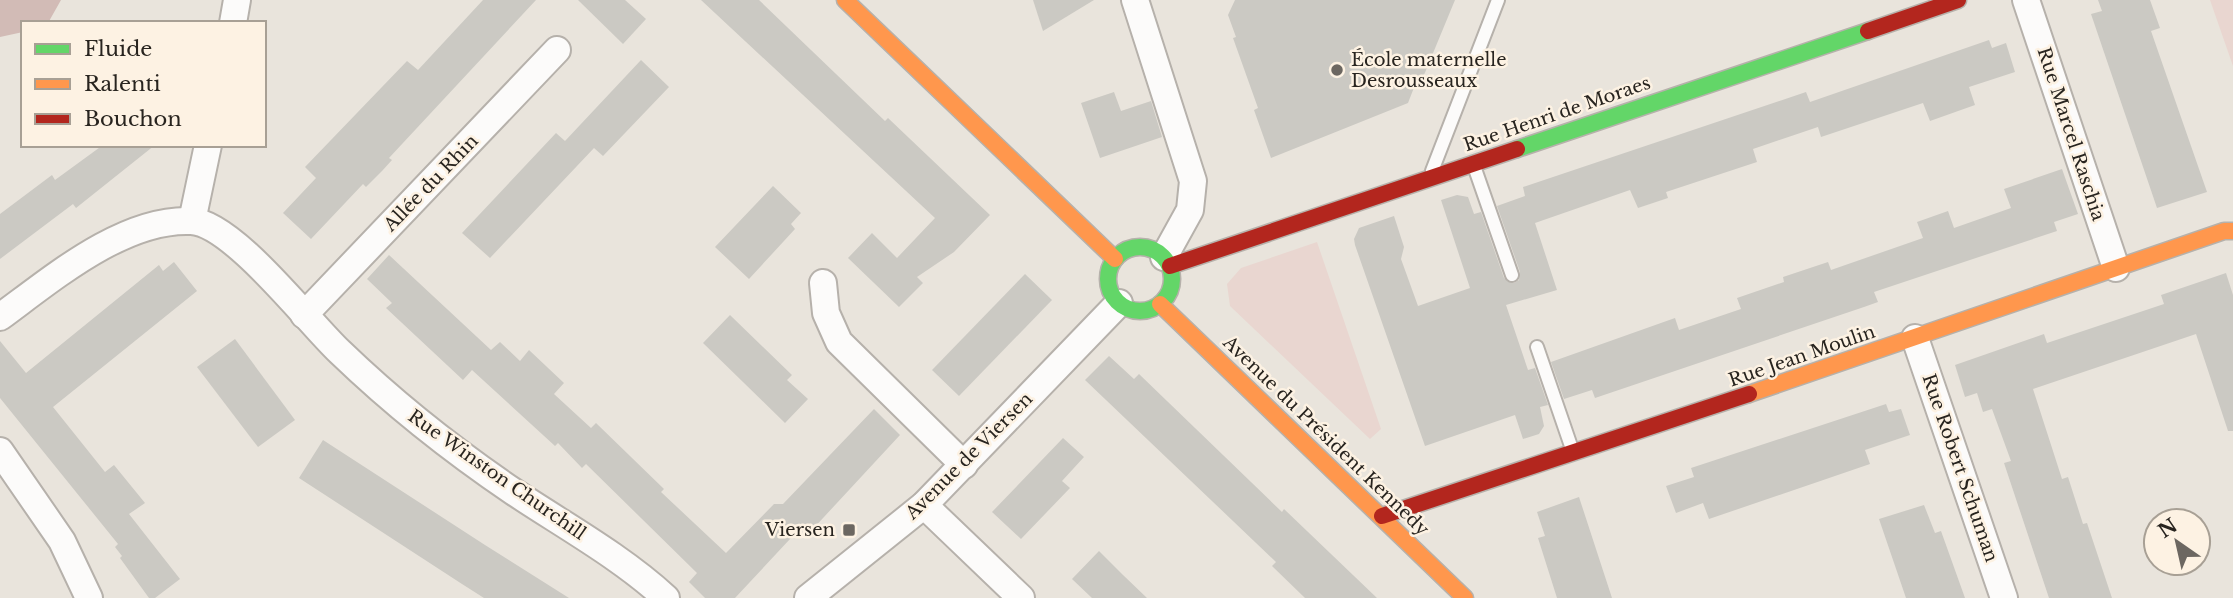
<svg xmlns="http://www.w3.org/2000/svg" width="2233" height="598" font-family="'Libre Baskerville',serif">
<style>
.green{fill:#e9d6d0}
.forest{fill:#d2bbb6}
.building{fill:#cbc9c3}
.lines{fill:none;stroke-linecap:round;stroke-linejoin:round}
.lane-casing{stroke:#b6b1ab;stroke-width:16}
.street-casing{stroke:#b6b1ab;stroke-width:30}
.fast-casing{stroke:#b6b1ab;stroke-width:19}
.slow-casing{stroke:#b6b1ab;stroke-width:19}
.jam-casing{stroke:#b6b1ab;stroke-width:19}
.lane{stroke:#fcfbfa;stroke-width:12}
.street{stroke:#fcfbfa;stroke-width:26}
.fast{stroke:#63d668;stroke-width:16}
.slow{stroke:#ff974d;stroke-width:16}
.jam{stroke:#b3261e;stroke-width:16}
.poi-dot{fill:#6c6761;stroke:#fdf2e3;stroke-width:2.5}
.labels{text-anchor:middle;stroke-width:5;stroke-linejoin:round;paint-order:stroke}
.poi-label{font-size:18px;fill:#28241f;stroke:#fdf2e3;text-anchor:start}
.street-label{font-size:18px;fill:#28241f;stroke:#fdf2e3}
</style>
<rect width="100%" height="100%" fill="#e9e4dc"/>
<g class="green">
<polygon points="2210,0 2233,0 2233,66"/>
<polygon points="1317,242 1381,429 1370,439 1230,306 1227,284 1241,268"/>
</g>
<polygon class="forest" points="0,0 61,0 48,23 23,23 23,32 0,37"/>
<g class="building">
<polygon points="483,0 536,0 389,158 392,160 382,171 366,187 363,184 311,239 283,213 316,178 305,167 407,61 418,70"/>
<polygon points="578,0 625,0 646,19 623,44"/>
<polygon points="701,0 759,0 885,121 888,118 990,215 954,252 917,277 923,283 899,307 848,258 872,233 897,258 935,218"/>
<polygon points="1033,0 1094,0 1043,31"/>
<polygon points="1235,0 1455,0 1419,87 1415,85 1408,103 1271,158 1254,110 1258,108 1233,38 1236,37 1228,15"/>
<polygon points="2098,0 2150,0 2160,28 2151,31 2207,192 2157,208 2091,14 2102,11"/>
<polygon points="1989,40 1992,48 2006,43 2015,72 1969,87 1975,105 1930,121 1923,103 1821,137 1818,127 1753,149 1757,162 1666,192 1668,198 1638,208 1630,190 1535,223 1557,290 1506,305 1528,370 1535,368 1548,405 1540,407 1544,426 1539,434 1523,439 1515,415 1425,446 1355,245 1354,239 1359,228 1394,216 1404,247 1401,259 1418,306 1470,288 1441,200 1457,195 1468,197 1474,214 1481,212 1504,278 1514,283 1519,280 1520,272 1497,206 1525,196 1523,187 1806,92 1810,102"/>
<polygon points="641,60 669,87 603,156 594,148 490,258 462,233 556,133 565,141"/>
<polygon points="1114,92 1121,111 1151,101 1162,137 1100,158 1081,103"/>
<polygon points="103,145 155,145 76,208 73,204 0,259 0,214 52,175 55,180"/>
<polygon points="2062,169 2078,214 2054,222 2057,231 1874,292 1878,302 1864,307 1595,398 1592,390 1564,399 1551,362 1675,318 1679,330 1741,309 1737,298 1784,282 1783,277 1828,262 1831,270 1923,238 1917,222 1948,211 1954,228 2011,208 2004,189"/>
<polygon points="773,186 801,213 791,224 795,229 749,279 715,247"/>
<polygon points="389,255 491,350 500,342 520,361 529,350 564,383 554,394 591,428 596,423 664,489 661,492 726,553 774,504 783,504 874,409 900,435 811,531 804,524 735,598 705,598 689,582 697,573 586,464 582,468 558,443 555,446 472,370 463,380 386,308 392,303 367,279"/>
<polygon points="174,262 197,291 53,407 105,472 114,465 145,503 129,514 180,579 155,598 149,598 120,558 122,556 115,547 118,544 0,398 0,341 26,373 159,265 163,271"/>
<polygon points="2226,273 2233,295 2233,431 2228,431 2196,334 2033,389 2062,479 2068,477 2083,524 2087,523 2112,598 2049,598 2004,463 2011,461 1992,409 1983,412 1977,393 1965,397 1955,365 2044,334 2047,343 2164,304 2161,295"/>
<polygon points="1025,274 1052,300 959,396 932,370"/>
<polygon points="730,315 792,375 787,380 808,399 785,423 703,343"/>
<polygon points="235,339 295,420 258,447 197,367"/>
<polygon points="1109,356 1134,379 1139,374 1282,512 1284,509 1377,598 1305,598 1272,566 1276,562 1085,380"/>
<polygon points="1886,404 1889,412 1901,409 1910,435 1865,450 1870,464 1709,519 1703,503 1676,513 1666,486 1694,477 1691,468"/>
<polygon points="1063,438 1084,457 1062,481 1070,488 1021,539 992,512"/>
<polygon points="323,440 485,545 569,598 484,598 462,584 299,478"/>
<polygon points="1579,497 1612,598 1557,598 1538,538 1545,536 1537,512"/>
<polygon points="1924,505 1935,533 1941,531 1965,598 1906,598 1879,519"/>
<polygon points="1099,551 1123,575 1147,598 1092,598 1072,579"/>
</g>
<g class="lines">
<g class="lane-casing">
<g id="lane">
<polyline points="1474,166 1512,275"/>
<polyline points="1432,171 1498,0"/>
<polyline points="1537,347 1572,449"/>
</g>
</g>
<g class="street-casing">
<g id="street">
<polyline points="1135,0 1193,181 1190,210 1164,257"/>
<polyline points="2026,0 2116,268"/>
<polyline points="233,23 237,0"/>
<polyline points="192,221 208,145"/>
<polyline points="823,283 826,313 839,342 964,465"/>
<polyline points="304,315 557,50"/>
<path d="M0 317C52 279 123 218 191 221 233 223 308 322 340 352 394 404 452 450 514 492 565 526 620 556 666 598"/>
<polyline points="1915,338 2004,598"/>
<polyline points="0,451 62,541 89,598"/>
<polyline points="924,505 1021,598"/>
<polyline points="808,598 924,505 1119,303"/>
</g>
</g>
<g class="fast-casing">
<g id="fast">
<polyline points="1517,149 1868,31"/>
<circle cx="1140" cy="279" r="32"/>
</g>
</g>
<g class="slow-casing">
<g id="slow">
<polyline points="845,0 1115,259"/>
<polyline points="1160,304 1465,598"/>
<polyline points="1749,394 2224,231 2233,231"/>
</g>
</g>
<g class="jam-casing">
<g id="jam">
<polyline points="1868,31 1958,0"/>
<polyline points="1170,266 1517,149"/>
<polyline points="1382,516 1749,394"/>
</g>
</g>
<use href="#lane" class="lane"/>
<use href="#street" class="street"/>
<use href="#fast" class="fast"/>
<use href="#slow" class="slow"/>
<use href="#jam" class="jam"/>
</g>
<g class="poi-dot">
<circle cx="1337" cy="70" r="7"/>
<rect x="842" y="523" width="14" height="14" rx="3.5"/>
</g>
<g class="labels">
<g class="poi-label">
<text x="1351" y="66">École maternelle<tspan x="1351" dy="21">Desrousseaux</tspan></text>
<text x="835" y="536" text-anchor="end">Viersen</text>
</g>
<g class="street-label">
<text transform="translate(1557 114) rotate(-19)" y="6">Rue Henri de Moraes</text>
<text transform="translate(2071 134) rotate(72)" y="6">Rue Marcel Raschia</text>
<text transform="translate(431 183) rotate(-46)" y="6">Allée du Rhin</text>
<text transform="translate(1802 356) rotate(-19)" y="6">Rue Jean Moulin</text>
<text transform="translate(1326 436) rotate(44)" y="6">Avenue du Président Kennedy</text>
<text transform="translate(969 456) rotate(-45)" y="6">Avenue de Viersen</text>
<text transform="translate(1960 468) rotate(71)" y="6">Rue Robert Schuman</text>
<text transform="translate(497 475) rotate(35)" y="6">Rue Winston Churchill</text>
</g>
</g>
<rect x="21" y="21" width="245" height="126" fill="#fdf2e3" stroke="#a8a095" stroke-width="2"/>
<rect x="35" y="44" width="35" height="10" fill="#63d668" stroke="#a8a095" stroke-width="2"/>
<text x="84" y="56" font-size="21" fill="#28241f">Fluide</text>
<rect x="35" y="79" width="35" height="10" fill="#ff974d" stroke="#a8a095" stroke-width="2"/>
<text x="84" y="91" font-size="21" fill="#28241f">Ralenti</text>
<rect x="35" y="114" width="35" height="10" fill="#b3261e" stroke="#a8a095" stroke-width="2"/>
<text x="84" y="126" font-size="21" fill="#28241f">Bouchon</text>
<g transform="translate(2177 542) rotate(326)"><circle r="33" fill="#fdf2e3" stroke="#a8a095" stroke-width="2"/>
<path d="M0-5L12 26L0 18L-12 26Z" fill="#6c6761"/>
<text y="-10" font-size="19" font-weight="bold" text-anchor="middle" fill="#28241f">N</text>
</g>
</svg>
